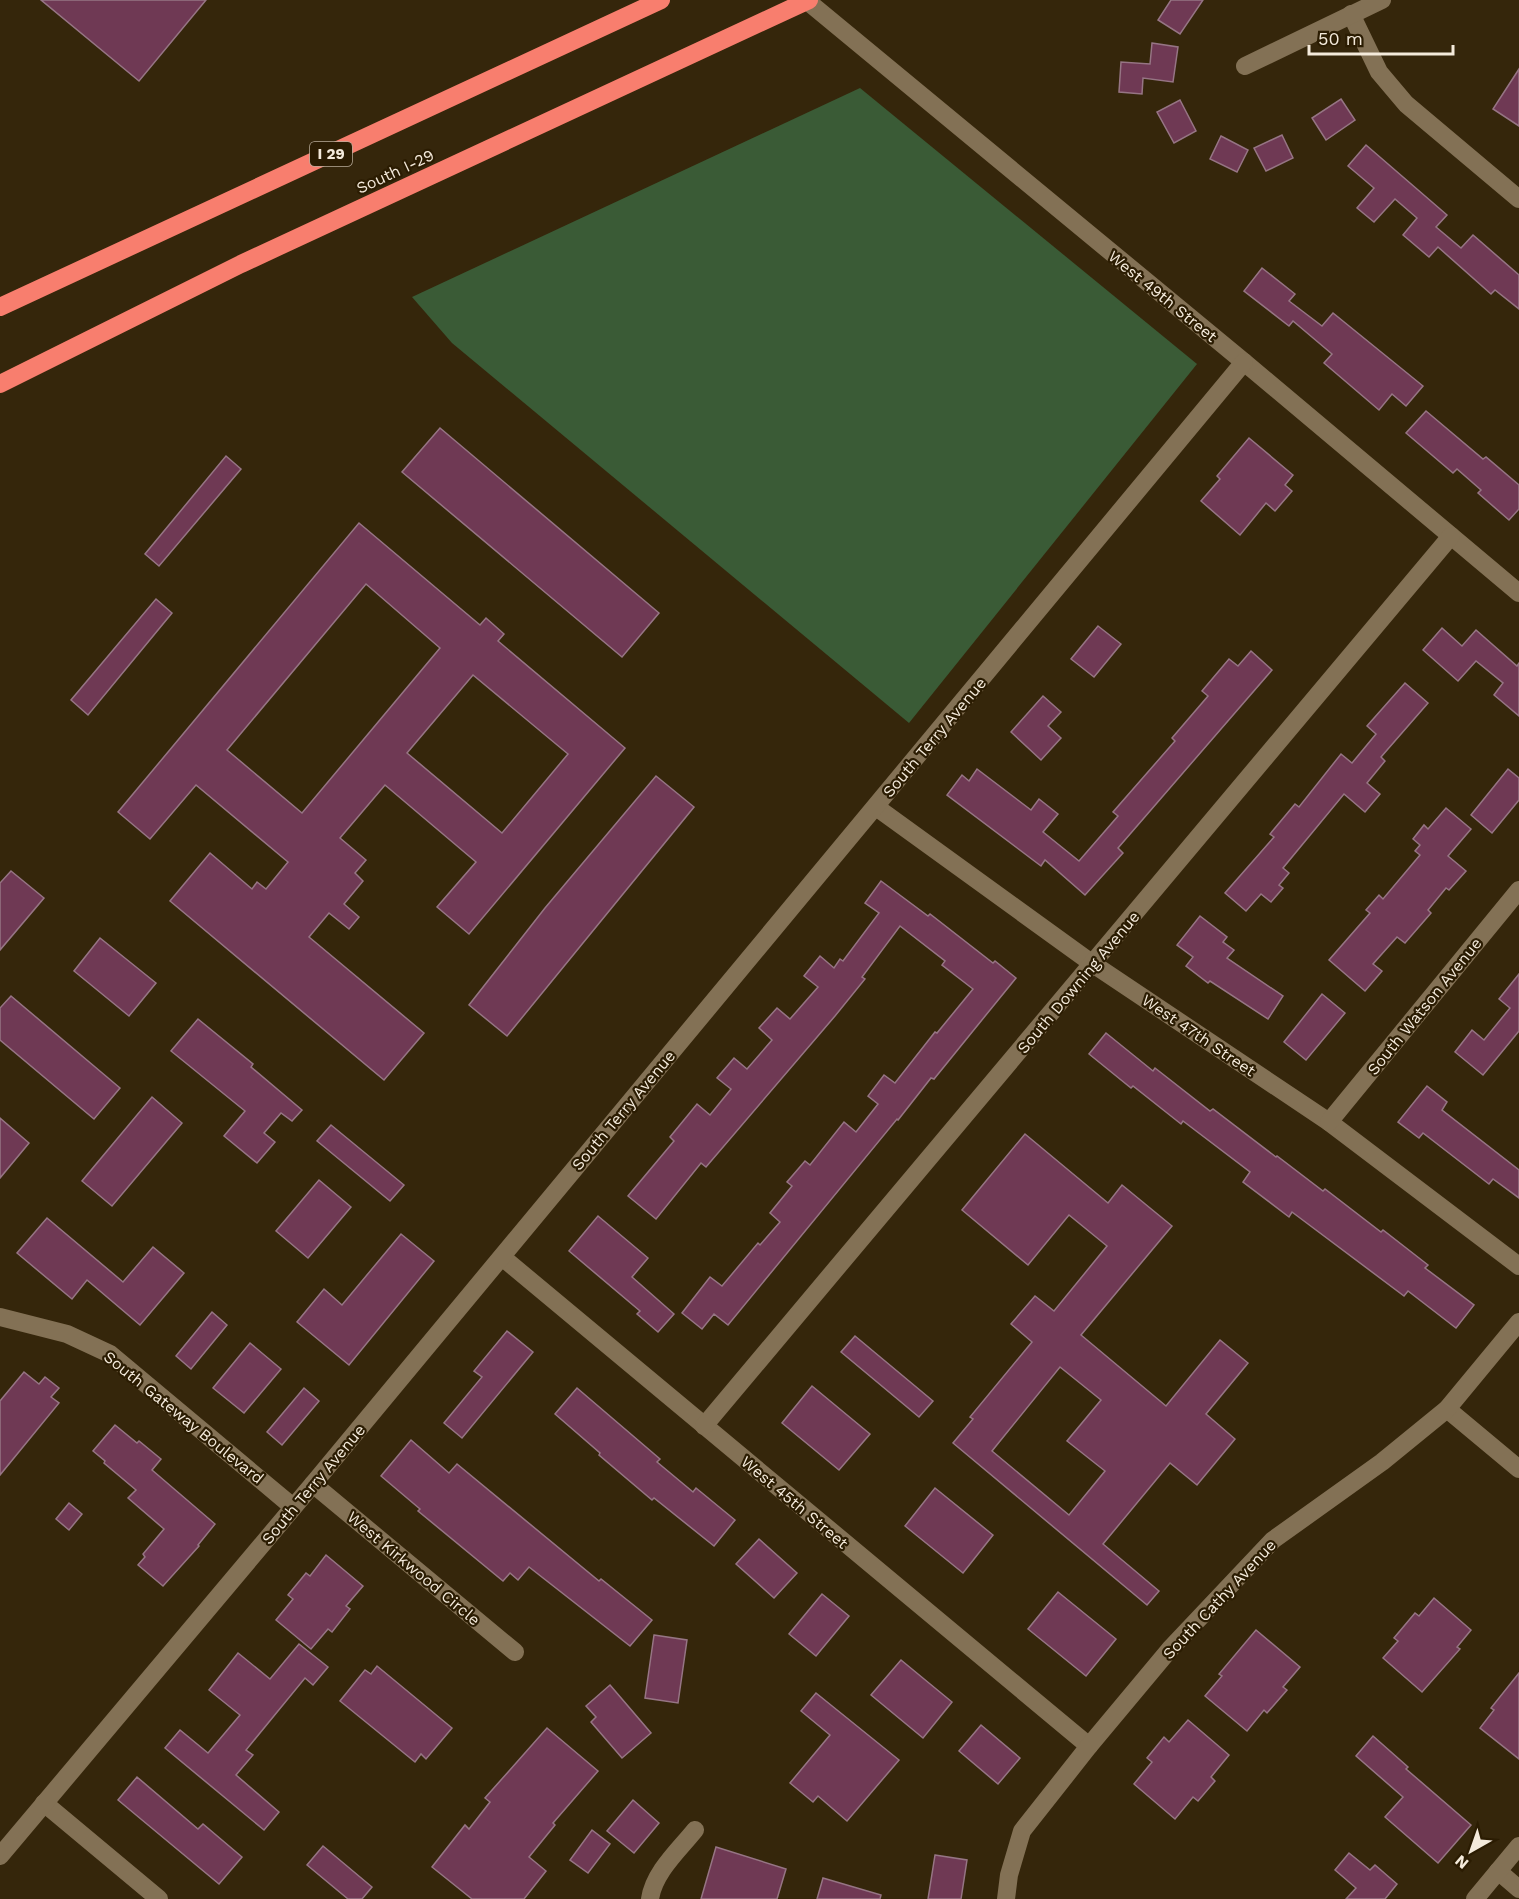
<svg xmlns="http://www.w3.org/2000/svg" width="1519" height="1899" font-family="'Work Sans',sans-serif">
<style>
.green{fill:#3a5b36}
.building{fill:#6f3954;stroke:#967584;stroke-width:1.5;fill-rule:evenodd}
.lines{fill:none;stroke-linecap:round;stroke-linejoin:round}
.minor{stroke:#837155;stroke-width:18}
.highway{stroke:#f87e6e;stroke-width:18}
.labels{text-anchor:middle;stroke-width:4.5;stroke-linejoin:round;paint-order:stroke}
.shield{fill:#2b1c02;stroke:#b8ac9a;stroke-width:1.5}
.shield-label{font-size:15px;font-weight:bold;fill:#f4eadb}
.street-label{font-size:16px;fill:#f4eadb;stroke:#2b1c02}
</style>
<rect width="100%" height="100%" fill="#35260b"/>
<polygon class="green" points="860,88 1197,364 909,723 452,343 412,297"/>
<g class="building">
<polygon points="41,0 206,0 139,81"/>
<polygon points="1171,0 1203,0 1180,34 1158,20"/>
<polygon points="1152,43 1178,47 1173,82 1143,78 1142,94 1119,92 1121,62 1150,64"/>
<polygon points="1519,69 1519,126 1493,109"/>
<polygon points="1341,99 1355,120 1326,140 1312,118"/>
<polygon points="1180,100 1196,131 1174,143 1157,112"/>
<polygon points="1282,135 1293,158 1266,171 1254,148"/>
<polygon points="1221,136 1248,150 1237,172 1210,159"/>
<polygon points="1366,145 1447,215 1436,227 1461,248 1473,235 1519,275 1519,309 1495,290 1491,294 1438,247 1429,257 1403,235 1417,218 1395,199 1374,222 1357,208 1374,188 1348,166"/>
<polygon points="1262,268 1295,294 1289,301 1322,326 1333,313 1423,386 1406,406 1392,394 1379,410 1324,363 1332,354 1293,321 1289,326 1244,291"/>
<polygon points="1426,411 1483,459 1486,457 1519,485 1519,509 1509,520 1478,493 1481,490 1457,469 1453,473 1406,433"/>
<polygon points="440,428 659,613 622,657 402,472"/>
<polygon points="1249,438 1293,475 1285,485 1292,491 1275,511 1266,503 1240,535 1201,501 1220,479 1217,476"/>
<polygon points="226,456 241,469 159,566 145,554"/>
<path d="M359 523 480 625 486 618 504 634 498 641 625 748 469 934 437 907 476 862 385 785 340 838 366 860 355 873 363 881 344 904 359 917 349 929 329 913 309 937 424 1033 384 1080 170 901 210 853 252 889 257 882 266 889 288 862 196 785 150 839 118 812ZM366 584 440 648 302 813 227 750ZM473 675 568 754 502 833 407 753Z"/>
<polygon points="156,599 172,613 88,715 71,700"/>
<polygon points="1098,626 1121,644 1094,677 1071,659"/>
<polygon points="1442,628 1462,646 1476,630 1517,666 1519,663 1519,716 1494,695 1503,683 1476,661 1458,681 1423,650"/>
<polygon points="1251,651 1272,670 1118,848 1123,853 1085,895 1045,860 1041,866 947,795 962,775 969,781 977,769 1031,810 1039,799 1058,814 1043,832 1079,861 1118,816 1113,812 1175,741 1172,738 1208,696 1202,691 1229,659 1238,666"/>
<polygon points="1405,683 1428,703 1381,757 1385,761 1367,783 1380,794 1365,812 1344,794 1283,868 1289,873 1279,885 1283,888 1271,902 1261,894 1246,911 1225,893 1274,837 1270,834 1295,804 1299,807 1341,754 1352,763 1376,734 1367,726"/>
<polygon points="1043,696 1061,712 1048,726 1061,738 1041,760 1011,732"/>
<polygon points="1508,769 1519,778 1519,800 1492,833 1471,815"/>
<polygon points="656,776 694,807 507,1036 469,1005 545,908"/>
<polygon points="1446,808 1471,829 1448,856 1466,871 1449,890 1446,888 1428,910 1431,913 1405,943 1397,937 1373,964 1382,971 1365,991 1329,960 1370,913 1366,910 1379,895 1383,899 1420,855 1415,851 1420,845 1413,839 1424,825 1428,829"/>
<polygon points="11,871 44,898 0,950 0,883"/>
<polygon points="881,881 928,916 930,914 993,963 995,961 1016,978 934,1079 931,1078 898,1120 897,1119 728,1325 714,1314 702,1329 682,1313 710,1277 722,1286 758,1243 760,1245 780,1222 770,1213 792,1186 787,1182 805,1161 810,1165 844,1122 856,1132 878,1104 868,1096 884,1075 895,1083 935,1032 937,1033 973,989 942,965 945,961 900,926 862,977 865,979 835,1016 706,1167 701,1163 656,1219 628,1196 674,1141 670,1137 697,1104 710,1115 731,1089 717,1078 734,1058 747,1069 772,1040 759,1028 777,1008 790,1019 818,987 804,976 820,956 834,968 840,959 843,961 879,913 865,903"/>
<polygon points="1200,916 1227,937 1223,942 1234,950 1227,958 1283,996 1268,1019 1210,981 1208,983 1186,966 1193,957 1177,945"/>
<polygon points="100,938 156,983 129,1016 74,971"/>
<polygon points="1519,974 1519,1031 1483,1075 1455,1052 1472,1030 1484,1040 1510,1008 1499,999"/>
<polygon points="1322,994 1345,1013 1306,1060 1284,1042"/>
<polygon points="11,996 120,1088 94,1119 0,1040 0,1008"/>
<polygon points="198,1019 253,1064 251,1067 302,1110 292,1121 281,1113 264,1133 275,1142 257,1163 224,1136 245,1111 171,1051"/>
<polygon points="1106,1033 1153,1071 1155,1068 1210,1111 1213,1109 1276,1157 1277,1156 1323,1191 1325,1189 1381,1232 1383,1230 1428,1265 1425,1268 1474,1305 1456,1328 1408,1291 1404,1296 1292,1212 1289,1217 1243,1182 1250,1172 1183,1121 1181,1124 1133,1086 1131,1088 1089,1054"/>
<polygon points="1427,1086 1447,1102 1442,1110 1519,1170 1519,1198 1493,1179 1489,1184 1423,1133 1419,1138 1398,1122"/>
<polygon points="152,1097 182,1123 112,1206 82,1181"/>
<polygon points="0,1118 29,1143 0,1178"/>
<polygon points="331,1125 404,1185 390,1201 317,1141"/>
<path d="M1025 1134 1108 1203 1122 1185 1172 1226 1081 1335 1166 1406 1220 1340 1248 1363 1206 1414 1235 1439 1197 1485 1170 1463 1103 1544 1159 1591 1147 1605 953 1443 973 1419 970 1417 1032 1342 1011 1324 1035 1296 1054 1311 1107 1246 1069 1215 1028 1265 962 1210ZM1060 1367 1101 1400 1067 1441 1105 1471 1069 1515 992 1451Z"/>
<polygon points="319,1180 351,1207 308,1258 276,1231"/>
<polygon points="598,1216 648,1258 632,1277 674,1314 658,1332 637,1314 640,1311 569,1251"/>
<polygon points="47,1218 123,1282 153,1247 184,1273 140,1325 87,1280 72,1299 17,1253"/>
<polygon points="401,1234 434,1261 349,1365 297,1322 324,1289 342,1305"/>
<polygon points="212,1312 227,1325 191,1369 176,1356"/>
<polygon points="507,1331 533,1352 462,1438 444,1423 482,1377 474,1371"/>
<polygon points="855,1336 933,1401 919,1417 841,1352"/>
<polygon points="250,1343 281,1369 244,1413 213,1388"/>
<polygon points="24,1372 39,1384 45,1377 59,1388 51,1397 59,1403 0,1475 0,1401"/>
<polygon points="812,1386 870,1434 839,1470 782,1423"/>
<polygon points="304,1388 319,1401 282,1445 267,1432"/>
<polygon points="577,1388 660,1459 657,1462 693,1492 696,1488 735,1520 714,1546 654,1498 652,1500 599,1455 600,1453 555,1414"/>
<polygon points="115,1425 137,1443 139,1441 161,1459 152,1470 215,1524 198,1545 199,1546 163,1586 138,1565 145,1557 143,1554 164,1529 128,1498 136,1490 104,1463 105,1461 93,1451"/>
<polygon points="411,1440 449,1473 457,1464 599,1581 601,1579 652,1620 630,1646 529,1567 518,1580 510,1573 503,1581 418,1511 420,1509 381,1476"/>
<polygon points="935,1488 993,1535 963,1573 905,1526"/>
<polygon points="69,1503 82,1514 69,1530 56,1519"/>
<polygon points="759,1539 797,1573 774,1598 736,1564"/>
<polygon points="326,1555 363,1586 346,1606 350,1609 332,1632 328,1629 311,1649 276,1620 293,1599 288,1595 306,1573 310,1576"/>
<polygon points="1058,1592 1116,1639 1086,1676 1028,1629"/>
<polygon points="822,1594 849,1616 816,1656 789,1634"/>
<polygon points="1434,1598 1471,1630 1457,1647 1460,1649 1422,1692 1383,1658 1398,1641 1394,1638 1415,1613 1419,1616"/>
<polygon points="1256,1630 1300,1667 1283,1687 1287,1690 1267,1713 1264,1710 1247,1731 1205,1696 1222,1676 1219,1674"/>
<polygon points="654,1635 687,1640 678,1703 645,1698"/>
<polygon points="299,1644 328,1667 313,1685 305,1678 246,1750 253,1755 236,1775 279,1812 264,1830 165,1748 180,1730 208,1753 240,1715 209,1690 238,1653 270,1679"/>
<polygon points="901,1660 952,1702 923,1738 871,1695"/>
<polygon points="377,1666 452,1728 426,1759 421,1754 415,1762 340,1701 365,1670 371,1674"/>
<polygon points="1519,1673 1519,1759 1480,1728 1494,1710 1491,1708"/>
<polygon points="610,1685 651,1733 622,1758 591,1722 596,1717 586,1706"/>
<polygon points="816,1693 899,1760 847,1821 818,1796 813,1802 790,1783 830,1735 801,1711"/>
<polygon points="1188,1720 1229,1755 1211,1777 1215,1781 1198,1801 1193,1797 1175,1819 1134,1784 1152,1762 1147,1758 1164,1737 1169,1742"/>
<polygon points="981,1725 1020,1758 998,1784 959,1751"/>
<polygon points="547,1728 598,1771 553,1823 555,1825 529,1857 546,1871 524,1899 472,1899 432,1867 465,1825 469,1829 490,1802 485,1798"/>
<polygon points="1373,1736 1408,1767 1406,1769 1471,1825 1438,1863 1385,1817 1403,1797 1356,1756"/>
<polygon points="137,1777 198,1829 203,1824 242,1857 219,1884 118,1800"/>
<polygon points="633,1800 659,1823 634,1853 607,1831"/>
<polygon points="592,1830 610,1844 588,1873 570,1860"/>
<polygon points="323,1846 372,1887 362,1899 348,1899 307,1865"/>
<polygon points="716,1847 786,1869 777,1899 701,1899"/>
<polygon points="1349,1853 1370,1870 1375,1865 1397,1884 1385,1899 1346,1899 1356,1888 1335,1870"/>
<polygon points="935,1855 967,1860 961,1899 928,1899"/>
<polygon points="823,1878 881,1895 880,1899 817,1899"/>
</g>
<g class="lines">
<g class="minor">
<polyline points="806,0 1244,362 1519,593"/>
<polyline points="1351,14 1379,72 1406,104 1519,199"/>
<polyline points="1245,66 1382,0"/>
<polyline points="876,807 1093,964 1329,1122 1519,1266"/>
<polyline points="1329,1122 1519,890"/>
<polyline points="502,1257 1089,1746"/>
<polyline points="0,1317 67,1334 110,1354 293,1507"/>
<polyline points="1447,1409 1519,1469"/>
<polyline points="704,1426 1451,536"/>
<polyline points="313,1484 515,1652"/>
<polyline points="44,1803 159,1899"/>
<polyline points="0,1856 313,1484 1244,362"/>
<polyline points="1498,1871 1519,1889"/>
<path d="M650 1899C654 1872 679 1850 695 1830"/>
<polyline points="1006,1899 1009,1875 1022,1831 1089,1746 1170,1649 1273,1540 1382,1462 1447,1409 1519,1322"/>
<polyline points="1475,1899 1519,1846"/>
</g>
<g class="highway">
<polyline points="0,307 661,0"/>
<polyline points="0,384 241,264 809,0"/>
</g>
</g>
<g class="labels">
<rect class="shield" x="310" y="142" width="42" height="24" rx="4.5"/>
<g class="shield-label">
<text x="331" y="159">I 29</text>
</g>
<g class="street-label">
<text transform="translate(395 171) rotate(-25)" y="6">South I-29</text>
<text transform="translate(1163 296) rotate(39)" y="6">West 49th Street</text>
<text transform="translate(934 737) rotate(-50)" y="6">South Terry Avenue</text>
<text transform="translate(1078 982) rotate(-50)" y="6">South Downing Avenue</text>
<text transform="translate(1424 1006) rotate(-51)" y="6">South Watson Avenue</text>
<text transform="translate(1199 1035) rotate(34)" y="6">West 47th Street</text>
<text transform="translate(623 1110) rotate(-50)" y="6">South Terry Avenue</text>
<text transform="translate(184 1417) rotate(39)" y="6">South Gateway Boulevard</text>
<text transform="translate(313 1484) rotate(-50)" y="6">South Terry Avenue</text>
<text transform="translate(795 1502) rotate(40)" y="6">West 45th Street</text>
<text transform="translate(414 1568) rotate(40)" y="6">West Kirkwood Circle</text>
<text transform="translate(1219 1599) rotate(-47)" y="6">South Cathy Avenue</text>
</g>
</g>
<g transform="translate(1471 1851) rotate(220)" stroke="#2b1c02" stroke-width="4.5" paint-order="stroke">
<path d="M0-4.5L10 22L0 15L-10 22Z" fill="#f4eadb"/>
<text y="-9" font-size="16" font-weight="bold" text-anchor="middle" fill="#f4eadb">N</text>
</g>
<path d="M1309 45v9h144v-9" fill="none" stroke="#f4eadb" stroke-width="3"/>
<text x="1318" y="45" font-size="18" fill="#f4eadb" stroke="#2b1c02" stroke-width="4.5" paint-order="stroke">50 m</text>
</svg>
